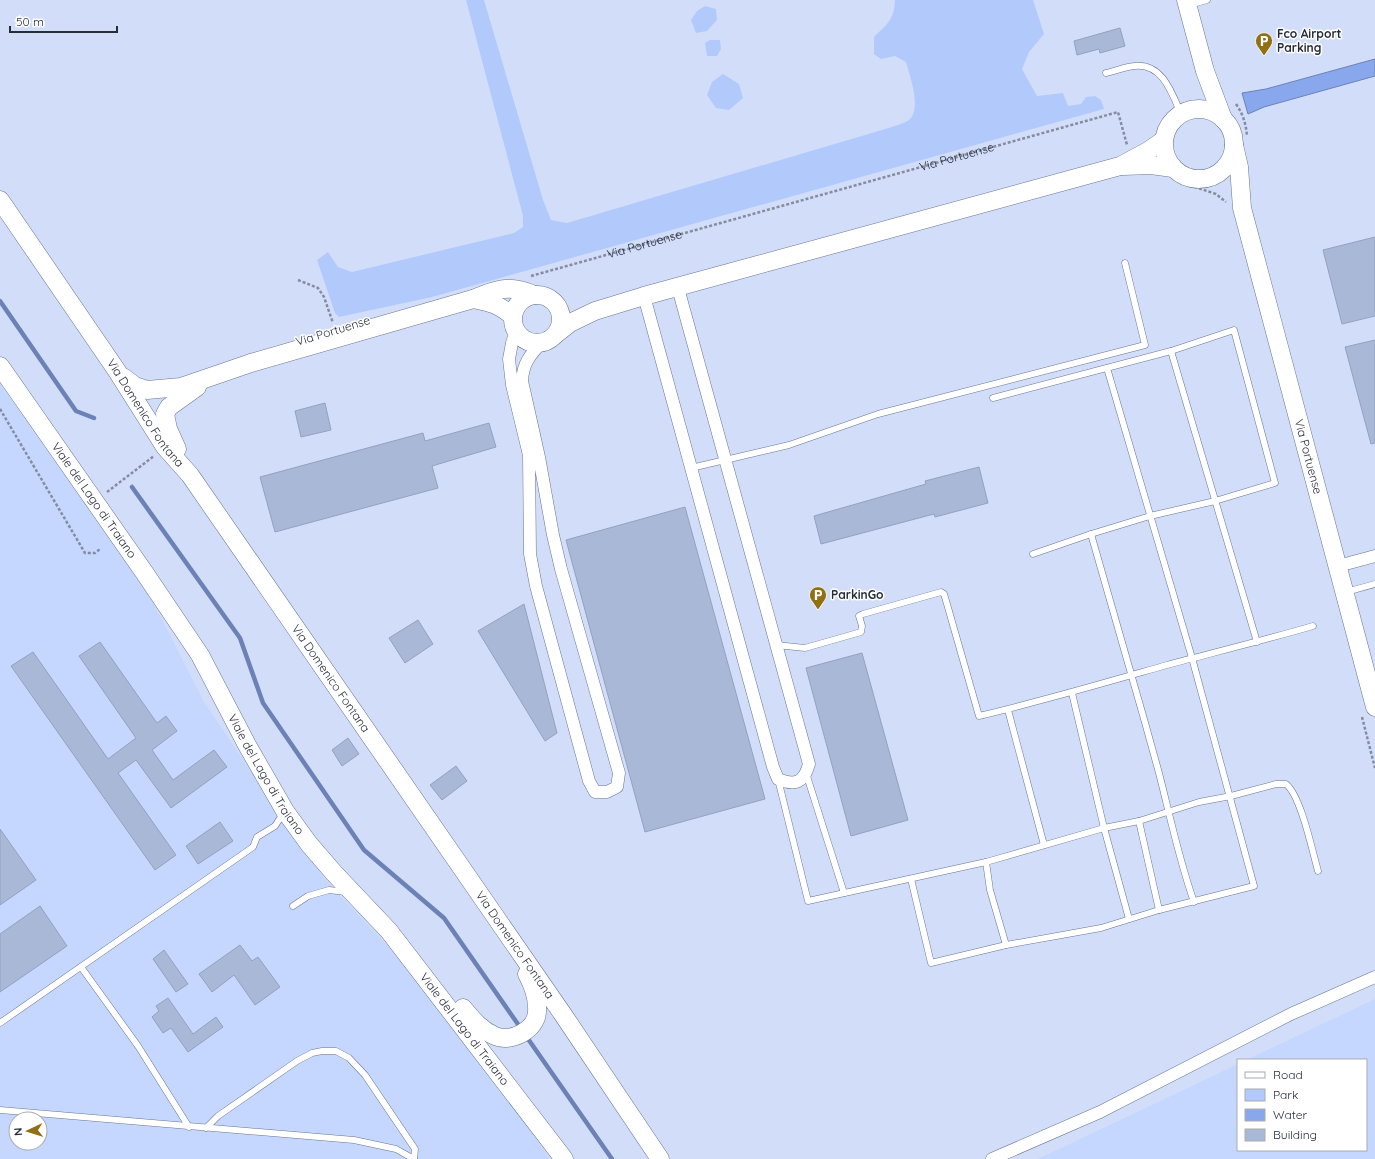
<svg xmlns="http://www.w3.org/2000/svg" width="1375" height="1159" font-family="Quicksand,sans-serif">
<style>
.built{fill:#c5d7ff;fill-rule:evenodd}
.green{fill:#b2c9fc}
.water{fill:#89a7ec;stroke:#6c82b6}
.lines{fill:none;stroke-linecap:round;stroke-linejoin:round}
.stream{stroke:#6c82b6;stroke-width:4.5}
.building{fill:#aab8d8;stroke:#93a1c0}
.lane-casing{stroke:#687592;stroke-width:7}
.street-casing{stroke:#687592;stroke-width:13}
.secondary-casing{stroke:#687592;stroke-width:19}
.path{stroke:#848ca1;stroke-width:2.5;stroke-dasharray:3 2;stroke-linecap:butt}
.lane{stroke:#fff;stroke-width:6}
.street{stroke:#fff;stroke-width:12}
.secondary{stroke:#fff;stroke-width:18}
.labels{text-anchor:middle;stroke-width:3;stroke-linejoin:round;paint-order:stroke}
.poi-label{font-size:12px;font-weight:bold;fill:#272c39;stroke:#fff;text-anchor:start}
.street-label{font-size:12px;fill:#272c39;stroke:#fff}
</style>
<rect width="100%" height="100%" fill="#d2def9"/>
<g class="built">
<path d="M0 383 152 600 204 702 324 878 439 1000 550 1159H0ZM16 1119H40V1143H16Z"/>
<polygon points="1375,999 1375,1159 1038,1159 1238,1064 1238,1150 1366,1150 1366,1060 1246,1060"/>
</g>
<g class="green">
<path d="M466 0H484L543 200 551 220 567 223 892 127C897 125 905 123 909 120 922 108 910 77 906 62L895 56 881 59 874 54V37C888 23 894 20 895 0H1033L1044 34 1029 52 1022 69 1037 96 1063 93 1068 106 1081 104 1086 97 1095 96 1101 100 1104 109 432 297 339 317 335 313 317 260 328 252 338 267 352 272 514 233 523 227V216Z"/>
<polygon points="705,6 716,9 717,20 707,31 696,33 691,20 697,11"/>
<polygon points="710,40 720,40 721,49 717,56 707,56 705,43"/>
<polygon points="723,74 739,84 743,98 729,110 716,108 707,95 712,82"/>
</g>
<polygon class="water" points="1375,59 1375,76 1264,107 1248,114 1242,93 1266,89"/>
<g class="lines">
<g class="stream">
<polyline points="0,301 76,411 94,418"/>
<polyline points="132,487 240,638 263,703 364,850 444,918 522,1030"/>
<polyline points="526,1036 612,1159"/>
</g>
</g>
<g class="building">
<polygon points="1120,28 1125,46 1100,53 1099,49 1077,55 1074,41"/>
<polygon points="1375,237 1375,316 1342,324 1323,250"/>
<polygon points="1375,340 1375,443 1371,444 1345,347"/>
<polygon points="325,403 331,430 301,437 295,411"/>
<polygon points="489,423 496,447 432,466 438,488 275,532 260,477 423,433 425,441"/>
<polygon points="979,467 988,503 935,517 934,514 821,544 814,516 926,484 925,481"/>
<polygon points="685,507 765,799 645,832 566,540"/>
<polygon points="524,604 557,733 545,741 478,631"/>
<polygon points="418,620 433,644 405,663 389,638"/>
<polygon points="100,642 157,723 166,716 177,731 152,750 173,780 214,750 227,767 171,808 136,760 118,773 176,855 155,870 11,666 33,652 108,759 136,738 79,656"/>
<polygon points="862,653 908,820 851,836 806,668"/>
<polygon points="348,738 359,754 342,766 332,750"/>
<polygon points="456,766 467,781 442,800 430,785"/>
<polygon points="220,822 233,841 198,864 186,846"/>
<polygon points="0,829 36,880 0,905"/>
<polygon points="40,906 67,946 0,992 0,934"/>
<polygon points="240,945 252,961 258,957 280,987 255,1005 234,975 212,992 199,974"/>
<polygon points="164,950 188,984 176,992 153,959"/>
<polygon points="168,998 193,1034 216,1017 223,1027 188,1052 171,1028 163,1033 152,1017 159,1011 156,1006"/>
</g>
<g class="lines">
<g class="lane-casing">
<g id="lane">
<polyline points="1189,5 1207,0"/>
<path d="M1106 73C1115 71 1125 67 1134 66 1162 62 1172 93 1181 114"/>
<polyline points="993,398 1171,351 1257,642"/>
<polyline points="691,468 789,445 878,414 1145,345 1125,263"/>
<path d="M1091 534C1114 613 1137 693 1159 773 1170 816 1179 860 1194 902"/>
<polyline points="1033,554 1091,534 1150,516 1215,501 1275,483 1234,330 1171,351"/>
<polyline points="1346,592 1375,584"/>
<path d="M776 645 805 648 861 632 862 626 859 616 863 614 941 592 944 594 947 604 979 716C1043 701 1104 683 1167 665 1216 652 1265 640 1313 626"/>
<polyline points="1072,693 1104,828 1129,919"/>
<polyline points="1008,710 1044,845"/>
<polyline points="806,773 844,893"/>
<path d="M778 779 808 901 986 862 1104 828 1139 821 1199 802 1231 796 1276 784H1286C1301 796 1312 850 1318 871"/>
<polyline points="1139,821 1159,910"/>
<polyline points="986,862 990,890 1006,945"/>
<polyline points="911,879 931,963 1006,945 1101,928 1159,910 1254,886 1192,658 1107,368"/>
<polyline points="293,906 308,896 329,890 346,892"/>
<polyline points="81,967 138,1046 189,1127"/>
<polyline points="0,1023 253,847 257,837 275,826 284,812"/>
<polyline points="0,1110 354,1140 396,1149 414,1159"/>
<polyline points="206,1128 218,1116 297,1061 312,1053 322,1051 336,1051 349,1058 365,1075 415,1149 414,1159"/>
</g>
</g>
<g class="street-casing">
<g id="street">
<path d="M644 296 773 767 778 779C795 786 804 783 809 764L678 288"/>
<path d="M516 331 512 343 509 359 512 385 529 455 530 554 536 586 589 781 595 792H607L617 787 619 773 561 569 553 535 539 457 522 381C523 363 530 355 542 342"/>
<polyline points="1338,566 1375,556"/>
<polyline points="992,1159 1100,1112 1291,1014 1375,977"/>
</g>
</g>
<g class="secondary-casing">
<g id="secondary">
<polyline points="1186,0 1205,71 1223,119"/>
<circle cx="1199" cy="144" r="35"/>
<path id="s2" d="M1234 145 1239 167 1242 208 1375 707"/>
<polyline points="1123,166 1151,165 1173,168"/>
<path id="s3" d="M0 200 117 371 165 447 190 475 564 1016 660 1159"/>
<circle cx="537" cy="319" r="24"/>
<path d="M473 299C493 303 497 304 513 316"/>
<polyline points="556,334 570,323 595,311 644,296 1120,166 1148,151 1164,140"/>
<path id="s4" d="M0 366 144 572 200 655 247 745 285 811 309 844 334 873 389 931 564 1159"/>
<path d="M123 377 135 386 147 390 181 387 251 363 473 299C496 289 510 284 534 295"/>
<polyline points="177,449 168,429 165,414 169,407 197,387"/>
<path d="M463 1008C473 1020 481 1030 495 1036 511 1043 536 1030 537 1012 538 998 533 985 527 974"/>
</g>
</g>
<g class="path">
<path d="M1236 104C1243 114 1246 124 1247 136"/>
<polyline points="1180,182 1216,194 1226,202"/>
<path id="s1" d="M531 276 1118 112 1127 145"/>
<polyline points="298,280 318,288 324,297 333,323"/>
<polyline points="0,409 85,553 95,553 100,549"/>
<polyline points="107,492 154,456"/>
<polyline points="1362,717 1375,768"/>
</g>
<use href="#lane" class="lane"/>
<use href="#street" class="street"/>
<use href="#secondary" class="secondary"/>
</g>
<defs>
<g id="parking-pin" transform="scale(0.9)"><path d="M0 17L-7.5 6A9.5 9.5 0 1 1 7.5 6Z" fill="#916f15" stroke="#fff"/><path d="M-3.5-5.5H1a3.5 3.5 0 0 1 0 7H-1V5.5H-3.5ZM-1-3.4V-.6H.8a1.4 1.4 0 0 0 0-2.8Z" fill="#fff"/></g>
</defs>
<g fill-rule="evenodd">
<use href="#parking-pin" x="1264" y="41"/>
<use href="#parking-pin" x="818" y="595"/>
</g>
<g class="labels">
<g class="poi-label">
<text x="1277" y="38">Fco Airport<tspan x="1277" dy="14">Parking</tspan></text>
<text x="831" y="599">ParkinGo</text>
</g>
<g class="street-label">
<text dy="4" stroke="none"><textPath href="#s1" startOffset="442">Via Portuense</textPath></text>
<text dy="4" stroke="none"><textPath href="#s1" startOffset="118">Via Portuense</textPath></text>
<text transform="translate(333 331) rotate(-17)" y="4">Via Portuense</text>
<text dy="4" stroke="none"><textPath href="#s3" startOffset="258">Via Domenico Fontana</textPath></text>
<text dy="4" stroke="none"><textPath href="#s2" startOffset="321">Via Portuense</textPath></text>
<text dy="4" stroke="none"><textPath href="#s4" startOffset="164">Viale del Lago di Traiano</textPath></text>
<text dy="4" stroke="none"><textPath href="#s3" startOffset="582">Via Domenico Fontana</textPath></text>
<text dy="4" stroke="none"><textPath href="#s4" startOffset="488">Viale del Lago di Traiano</textPath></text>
<text dy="4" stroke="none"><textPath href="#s3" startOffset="906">Via Domenico Fontana</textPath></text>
<text dy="4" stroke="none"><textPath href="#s4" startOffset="812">Viale del Lago di Traiano</textPath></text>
</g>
</g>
<rect x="1237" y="1059" width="130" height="92" fill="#ffffff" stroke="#a9abb0"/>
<rect x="1245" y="1072" width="20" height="6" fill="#ffffff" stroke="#a9abb0"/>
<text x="1273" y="1079" font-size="12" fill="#272c39">Road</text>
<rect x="1245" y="1089" width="20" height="12" fill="#b2c9fc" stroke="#a9abb0"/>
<text x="1273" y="1099" font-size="12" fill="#272c39">Park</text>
<rect x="1245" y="1109" width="20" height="12" fill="#89a7ec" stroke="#a9abb0"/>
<text x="1273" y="1119" font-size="12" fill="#272c39">Water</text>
<rect x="1245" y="1129" width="20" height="12" fill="#aab8d8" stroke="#a9abb0"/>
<text x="1273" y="1139" font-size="12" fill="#272c39">Building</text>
<g transform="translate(28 1131) rotate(266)"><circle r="19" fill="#ffffff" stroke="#a9abb0"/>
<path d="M0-3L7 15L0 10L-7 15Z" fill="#916f15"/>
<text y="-6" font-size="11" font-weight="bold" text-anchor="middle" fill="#272c39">N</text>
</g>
<path d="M10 26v6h107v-6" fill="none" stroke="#272c39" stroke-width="2"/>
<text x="16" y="26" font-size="12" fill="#272c39" stroke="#ffffff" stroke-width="3" paint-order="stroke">50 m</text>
</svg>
